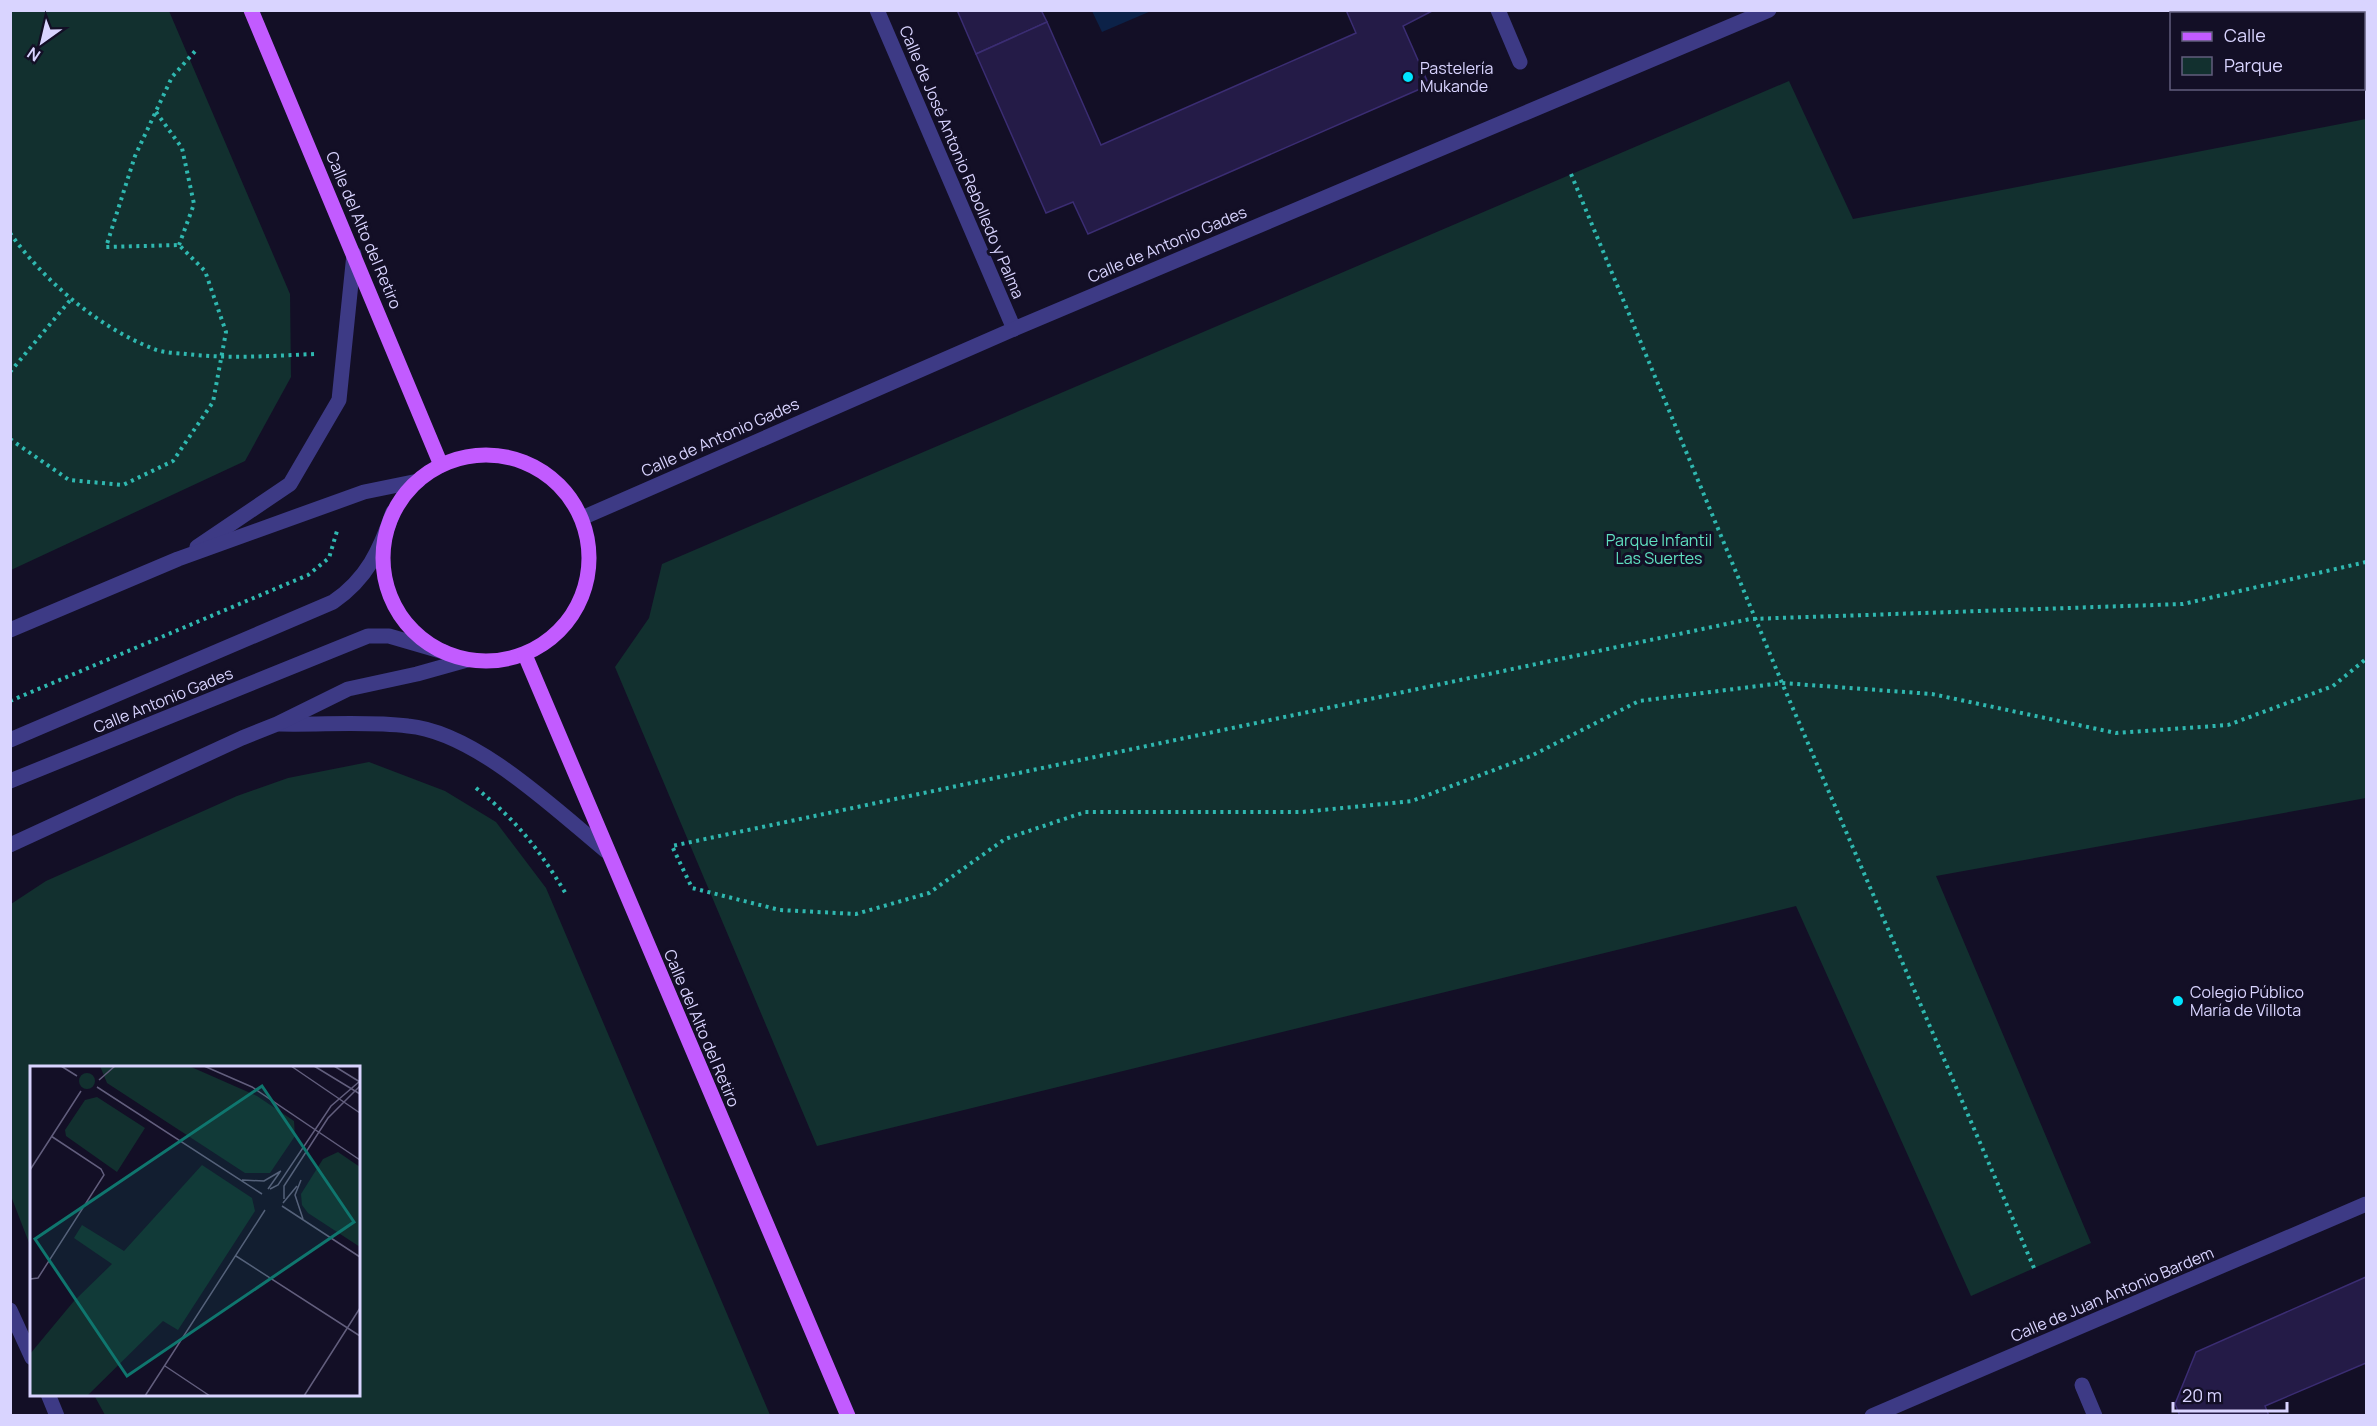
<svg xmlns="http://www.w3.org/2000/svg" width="2377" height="1426" font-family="Manrope,sans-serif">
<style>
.green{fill:#12302f}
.water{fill:#0c2248}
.building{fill:#241b47;stroke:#3b2d73;stroke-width:1.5}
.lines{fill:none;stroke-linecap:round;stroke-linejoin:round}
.path{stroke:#2fb8b0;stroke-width:4;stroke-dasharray:3 4.5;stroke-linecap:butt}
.minor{stroke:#3d3a85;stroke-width:15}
.major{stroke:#c25bff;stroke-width:15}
.poi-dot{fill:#00e5ff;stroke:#130f26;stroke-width:2}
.labels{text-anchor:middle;stroke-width:6;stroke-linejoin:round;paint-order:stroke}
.poi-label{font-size:16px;fill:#d9d4ff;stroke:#130f26;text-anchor:start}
.street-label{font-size:16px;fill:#d9d4ff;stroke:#130f26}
.park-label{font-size:16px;fill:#5fe0c0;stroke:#130f26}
.inset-road{fill:none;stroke:#625e7d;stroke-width:1.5}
.view{fill:#0f766e;fill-opacity:0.15;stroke:#0f766e;stroke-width:3}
.inset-edge{fill:none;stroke:#d9d4ff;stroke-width:3}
</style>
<rect width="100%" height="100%" fill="#130f26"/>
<g class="green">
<polygon points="10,11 169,11 290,294 291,377 245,461 11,570"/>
<polygon points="1789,81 1853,219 2366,119 2366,798 1936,876 2091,1243 1971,1296 1796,906 817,1146 615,667 649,618 662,564"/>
<polygon points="369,762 445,791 496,822 546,888 770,1415 105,1415 94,1395 358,1394 358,1068 32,1068 31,1248 11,1196 11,904 46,881 237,796 288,778"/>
</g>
<polygon class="water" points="1092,11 1151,11 1102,32"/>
<g class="building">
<polygon points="957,10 1041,10 1047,22 976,54"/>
<polygon points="1346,10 1434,10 1403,26 1429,85 1088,234 1073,202 1046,213 976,54 1047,22 1101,145 1356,33"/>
<polygon points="2366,1277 2366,1363 2265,1406 2269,1416 2180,1416 2175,1404 2196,1352"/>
</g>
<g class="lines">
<g class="path">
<polyline points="156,112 182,148 194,204 179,245"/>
<polyline points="1571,174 1782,683 2034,1268"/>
<path d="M10 233C44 281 99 328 154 349 164 353 176 353 186 354 229 359 271 356 314 354"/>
<polyline points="10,372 72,298"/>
<polyline points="10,439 69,480 123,485 173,461 213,402 226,332 205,271 179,245 106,247 135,156 172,77 197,49"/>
<polyline points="2366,562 2183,604 1750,619 672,846 692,888 780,910 856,914 929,893 1005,839 1085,812 1302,812 1412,801 1531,756 1639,701 1782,683 1932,694 2116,733 2228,725 2333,686 2366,659"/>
<polyline points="10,701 308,575 329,558 337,531"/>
<path d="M476 788C517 821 539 849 566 894"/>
</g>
<g class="minor">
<polyline points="877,10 1014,329"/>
<polyline points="1498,10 1520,62"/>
<polyline points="582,518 1014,329 1769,10"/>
<polyline points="197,547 290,484 339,400 354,254"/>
<polyline points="10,630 178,559 364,492 418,481"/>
<path d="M280 724C322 725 366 721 408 726 475 732 555 809 606 851"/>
<path d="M10 740 333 602C367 579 380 550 393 512"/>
<polyline points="10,781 368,636 389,636 444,652"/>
<polyline points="10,845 242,738 277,724 348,689 417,674 467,660"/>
<polyline points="10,1310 32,1358"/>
<polyline points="2082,1385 2095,1416"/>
<polyline points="48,1394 57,1416"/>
<polyline points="1872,1416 2366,1204"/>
</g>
<g class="major">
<polyline points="251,10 441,465"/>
<circle cx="486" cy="558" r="103"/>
<polyline points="525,655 848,1416"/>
</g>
</g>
<g class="poi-dot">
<circle cx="1408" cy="77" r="6"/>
<circle cx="2178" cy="1001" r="6"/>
</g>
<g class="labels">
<g class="poi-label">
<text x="1420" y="74">Pastelería<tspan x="1420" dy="18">Mukande</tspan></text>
<text x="2190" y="998">Colegio Público<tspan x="2190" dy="18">María de Villota</tspan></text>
</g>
<g class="street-label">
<text transform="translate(962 162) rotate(67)" y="6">Calle de José Antonio Rebolledo y Palma</text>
<text transform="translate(364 230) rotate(67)" y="6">Calle del Alto del Retiro</text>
<text transform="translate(1167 244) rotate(-23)" y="6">Calle de Antonio Gades</text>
<text transform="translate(720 437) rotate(-24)" y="6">Calle de Antonio Gades</text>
<text transform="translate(163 700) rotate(-22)" y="6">Calle Antonio Gades</text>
<text transform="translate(702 1028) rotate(67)" y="6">Calle del Alto del Retiro</text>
<text transform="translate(2112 1294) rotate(-23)" y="6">Calle de Juan Antonio Bardem</text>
</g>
<g class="park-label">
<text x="1659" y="546">Parque Infantil<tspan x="1659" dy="18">Las Suertes</tspan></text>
</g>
</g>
<g transform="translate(30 1066)">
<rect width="330" height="330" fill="#130f26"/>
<path d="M70 0H159L227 30 264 55 265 70 240 107H215L77 17ZM49 15a8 8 0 1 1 16 0a8 8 0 1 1-16 0ZM67 31 115 62 87 106 36 70 35 64 55 34ZM308 86 330 101V181L278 147 272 139 271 128 293 93ZM172 99 222 132 225 145 148 264 133 255 57 330H0V288L44 235 82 198 44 172 52 159 94 185Z" fill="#12302f"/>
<path class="inset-road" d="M31 0 47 10M174 0 222 21 330 94M261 0 330 47M284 0 330 28M304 0 330 16M69 14 85 0M67 21 232 128M0 104 51 25M212 114 234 115 251 105M271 114 265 129 273 153M238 123 250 106M240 123 248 119 301 40 330 15M254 133V120L298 52 330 20M253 137 267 120M252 140 330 191M206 190 330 270M0 213 8 212 74 109 71 103 21 70M135 300 180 330M115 330 235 144M274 330 330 242"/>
<path class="view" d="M232 20 324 156 97 310 5 173Z"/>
<rect width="330" height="330" class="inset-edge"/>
</g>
<rect width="2377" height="1426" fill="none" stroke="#d9d4ff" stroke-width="24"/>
<rect x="2170" y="12" width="195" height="78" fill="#130f26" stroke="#625e7d" stroke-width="1.5"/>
<rect x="2182" y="32" width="30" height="9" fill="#c25bff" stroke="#625e7d" stroke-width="1.5"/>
<text x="2224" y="42" font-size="18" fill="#d9d4ff">Calle</text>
<rect x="2182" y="57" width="30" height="18" fill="#12302f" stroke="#625e7d" stroke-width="1.5"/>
<text x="2224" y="72" font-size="18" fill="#d9d4ff">Parque</text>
<g transform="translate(42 42) rotate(214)" stroke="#130f26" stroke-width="4.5" paint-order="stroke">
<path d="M0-4.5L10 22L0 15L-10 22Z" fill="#d9d4ff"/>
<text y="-9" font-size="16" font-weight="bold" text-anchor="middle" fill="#d9d4ff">N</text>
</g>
<path d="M2173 1402v9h114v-9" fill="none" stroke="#d9d4ff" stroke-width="3"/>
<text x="2182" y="1402" font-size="18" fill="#d9d4ff" stroke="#130f26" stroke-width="4.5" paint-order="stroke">20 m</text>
</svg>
